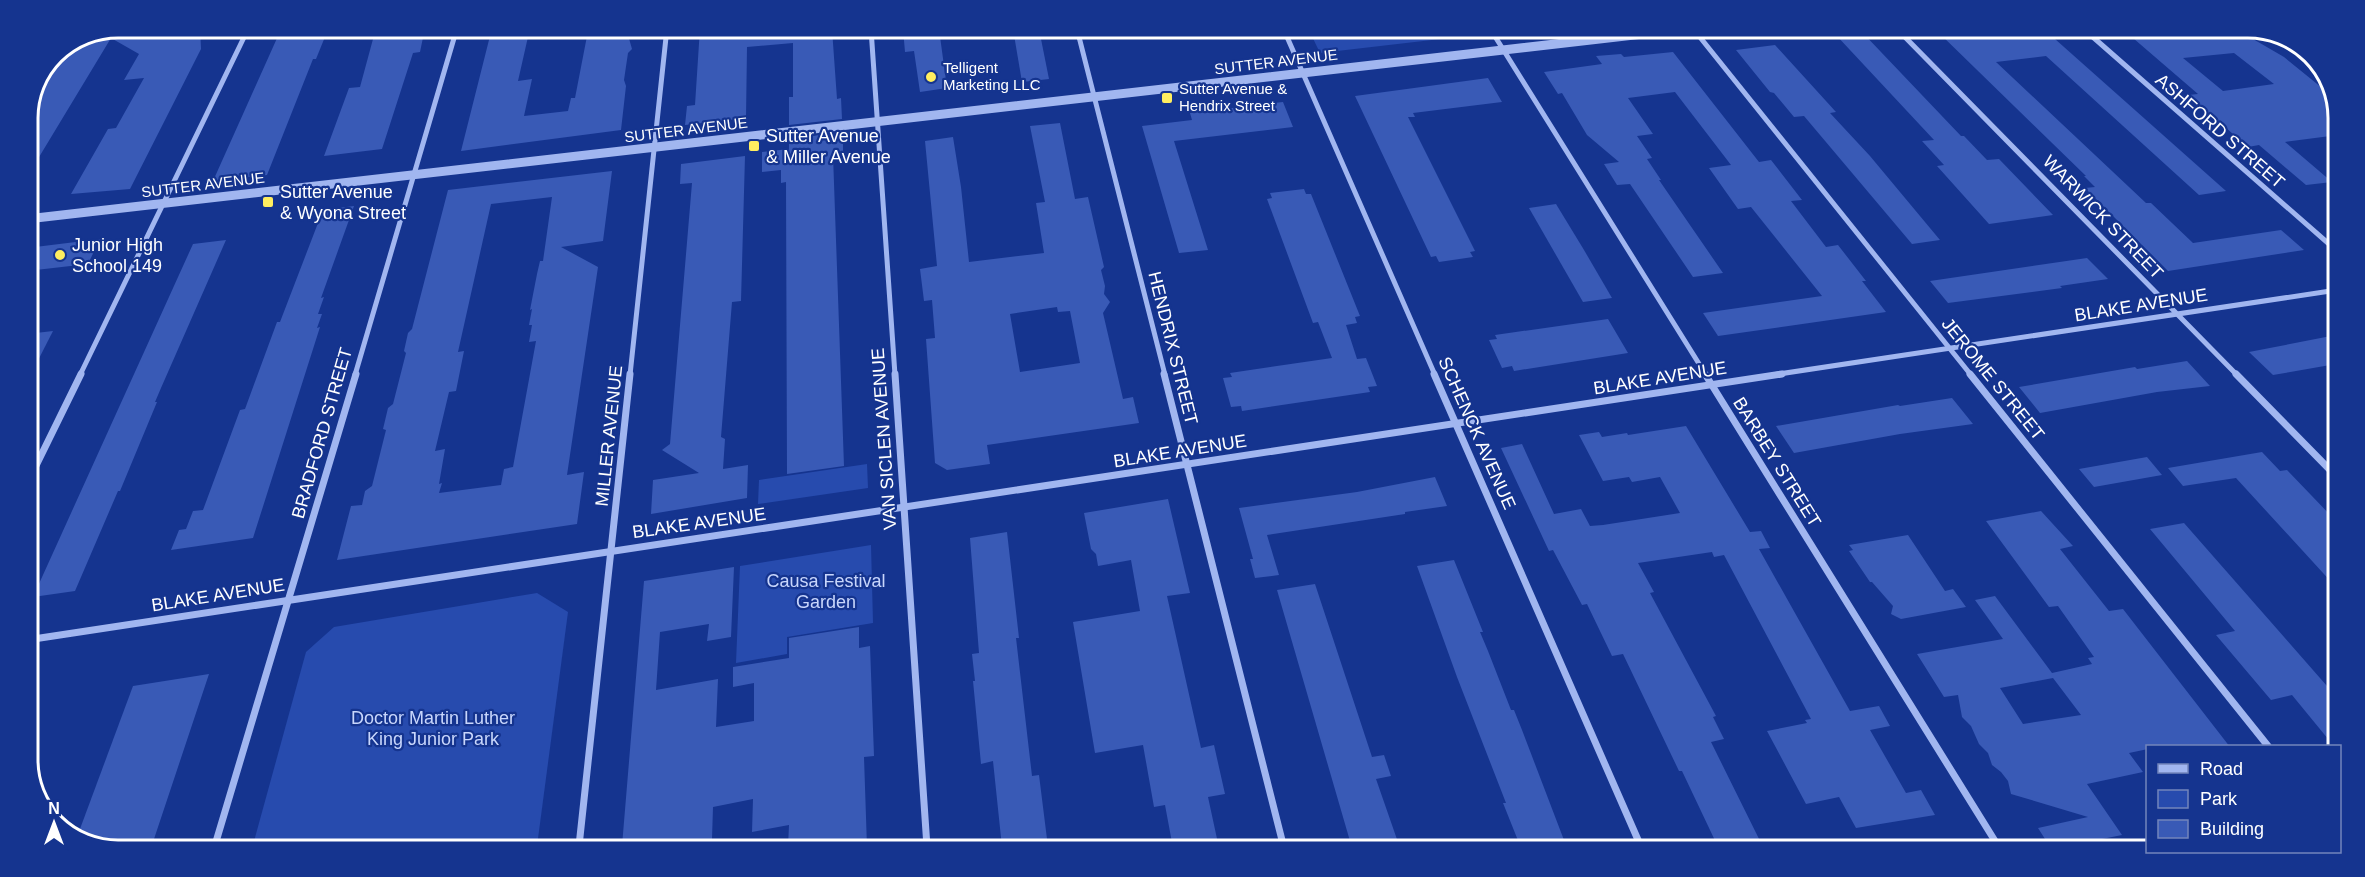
<svg xmlns="http://www.w3.org/2000/svg" width="2365" height="877" font-family="Arial,sans-serif">
<style>
.green{fill:#274bae}
.building{fill:#395ab6;fill-rule:evenodd}
.lines{fill:none;stroke-linecap:round;stroke-linejoin:round}
.minor-far1{stroke:#a1b6f0;stroke-width:5}
.minor{stroke:#a1b6f0;stroke-width:7}
.tertiary{stroke:#a1b6f0;stroke-width:9}
.poi-dot{fill:#ffee60;stroke:#15348f;stroke-width:2}
.labels{text-anchor:middle;stroke-width:4.5;stroke-linejoin:round;paint-order:stroke}
.far-street-label{font-size:15px;fill:#fff;stroke:#15348f}
.far-poi-label{font-size:15px;fill:#fff;stroke:#15348f;text-anchor:start}
.street-label{font-size:18px;fill:#fff;stroke:#15348f}
.poi-label{font-size:18px;fill:#fff;stroke:#15348f;text-anchor:start}
.park-label{font-size:18px;fill:#c8d6fc;stroke:#15348f}
.rim{fill:none;stroke:#fff;stroke-width:3}
</style>
<rect width="100%" height="100%" fill="#15348f"/>
<g class="green">
<polygon points="1309,30 1472,30 1475,35 1320,53"/>
<polygon points="867,464 868,488 758,504 759,480"/>
<polygon points="871,545 873,623 787,637 787,654 736,663 740,566"/>
<polygon points="537,593 568,612 537,846 253,845 306,652 334,627"/>
</g>
<g class="building">
<polygon points="118,27 200,27 201,49 130,189 71,194 108,129 116,128 144,78 124,80 139,54 111,38 27,177 27,114 47,80 67,48"/>
<polygon points="282,27 329,27 316,59 313,59 267,175 213,181"/>
<polygon points="376,28 425,28 420,52 413,53 382,149 324,156 349,88 360,87"/>
<polygon points="492,28 530,28 518,81 532,79 524,116 568,111 571,98 575,98 587,36 594,35 595,28 626,28 632,49 628,53 624,80 626,86 621,130 461,151"/>
<polygon points="700,28 832,29 837,99 841,98 842,119 789,125 789,97 793,97 793,43 747,47 746,118 685,125 687,106 695,105"/>
<polygon points="903,29 939,29 947,88 920,92 914,51 905,52"/>
<polygon points="1013,29 1039,29 1049,79 1022,82"/>
<polygon points="1861,31 1961,136 1964,136 1987,160 1999,159 2053,215 1989,224 1937,166 1944,165 1922,141 1934,140 1836,35"/>
<polygon points="1937,31 2046,31 2226,191 2199,195 2046,56 1996,62 2146,203 2151,203 2193,243 2281,230 2304,250 2168,271 2085,188 2095,187 2084,176 2086,176"/>
<path d="M2126 32H2241L2284 57 2332 96 2338 111V135L2285 142 2332 182 2306 185 2259 145 2248 147 2188 95 2198 94ZM2234 53 2274 84 2223 91 2183 58Z"/>
<polygon points="1775,45 1836,112 1830,113 1870,156 1940,240 1912,244 1804,116 1794,117 1774,93 1770,92 1736,50"/>
<polygon points="1673,52 1759,162 1771,160 1802,200 1791,201 1826,247 1838,245 1866,281 1862,281 1886,312 1718,336 1703,313 1822,296 1751,207 1738,209 1709,168 1731,165 1675,92 1628,98 1653,134 1637,136 1652,158 1647,159 1661,180 1659,180 1723,273 1693,277 1630,184 1617,185 1604,164 1619,162 1587,135 1562,93 1558,94 1544,72 1602,64 1596,56 1621,54 1624,57"/>
<polygon points="1488,78 1502,102 1413,113 1415,117 1408,117 1475,251 1470,252 1473,257 1439,262 1436,256 1431,257 1355,96"/>
<polygon points="1283,102 1293,127 1174,141 1208,250 1179,253 1142,126 1192,120 1190,113"/>
<path d="M1060 123 1075 199 1088 197 1104 267 1101 270 1105 286 1104 294 1110 302 1103 313 1123 399 1133 397 1139 423 987 445 990 464 947 470 935 463 926 339 935 338 932 300 924 301 920 269 937 266 925 141 953 137 961 187 969 262 1044 253 1036 203 1045 202 1030 126ZM1057 307 1058 312 1070 311 1080 363 1020 372 1010 314Z"/>
<polygon points="843,132 843,153 833,155 844,466 787,474 786,182 781,183 781,170 762,172 762,152 789,149 789,139"/>
<polygon points="745,156 741,301 732,302 721,437 725,439 723,469 748,465 747,498 651,514 653,480 699,473 662,450 670,444 692,183 680,184 681,164"/>
<path d="M612 171 603 241 561 247 598 267 567 475 584 472 577 524 337 560 351 506 362 505 365 491 372 486 386 430 383 429 388 408 393 404 406 353 404 351 408 333 412 329 448 190ZM552 197 543 261H540L537 274 530 310 532 309 529 325H532L529 342 536 341 513 467 504 469 501 485 439 493 442 483 439 484 445 449 435 451 449 392 456 391 464 351 458 352 491 204Z"/>
<polygon points="1304,189 1306,194 1311,194 1360,316 1355,317 1357,323 1346,325 1357,359 1366,358 1377,386 1368,387 1370,392 1242,411 1241,406 1231,407 1223,378 1232,377 1230,373 1332,358 1318,322 1313,323 1267,199 1272,198 1270,193"/>
<polygon points="1556,204 1584,250 1612,298 1583,302 1529,208"/>
<polygon points="354,206 321,298 324,297 318,314 322,314 317,328 320,327 253,538 171,550 179,530 186,529 193,511 203,510 240,410 245,409 277,322 280,322 323,210"/>
<polygon points="100,239 88,264 27,271 27,248"/>
<polygon points="226,240 161,388 155,402 157,402 120,491 118,491 75,591 33,597 193,244"/>
<polygon points="2087,258 2108,279 2060,286 2062,288 1948,303 1930,281"/>
<polygon points="1608,319 1628,353 1514,371 1512,366 1502,368 1489,340 1497,339 1495,335"/>
<polygon points="53,331 27,382 27,334"/>
<polygon points="2336,335 2336,364 2273,375 2249,352"/>
<polygon points="2187,361 2210,386 2157,392 2040,413 2019,387 2135,367 2137,369"/>
<polygon points="1952,398 1973,424 1900,434 1794,453 1776,426 1898,405 1900,406"/>
<polygon points="1686,426 1750,532 1761,531 1770,548 1759,549 1850,711 1879,706 1890,726 1870,730 1906,793 1921,790 1935,815 1856,828 1839,797 1806,804 1767,731 1807,723 1805,720 1811,719 1724,555 1714,557 1712,552 1638,563 1654,592 1650,593 1716,716 1713,717 1724,739 1711,742 1764,849 1719,849 1682,771 1679,771 1623,654 1612,656 1587,604 1582,605 1553,550 1549,551 1501,448 1522,444 1554,514 1581,509 1590,526 1603,525 1680,513 1660,477 1632,482 1629,477 1603,481 1579,435 1599,432 1602,437 1627,433 1628,435"/>
<polygon points="2262,452 2280,471 2287,470 2335,520 2334,585 2236,478 2183,486 2168,468"/>
<polygon points="2147,457 2162,475 2094,487 2079,469"/>
<polygon points="1435,477 1447,506 1405,512 1405,514 1267,535 1279,575 1255,578 1250,559 1253,559 1239,508 1357,492"/>
<polygon points="1168,499 1190,593 1167,596 1201,748 1214,745 1225,794 1208,797 1219,848 1173,848 1165,805 1154,807 1143,745 1095,753 1073,622 1140,611 1131,560 1098,566 1096,554 1091,549 1084,513"/>
<path d="M2041 511 2073 546 2060 549 2109 611 2123 609 2230 747H2148V749L2129 753 2143 772 2087 784 2122 835 2102 839 2109 850H2052L2038 828 2088 817 2011 794 2008 781 2001 772 1992 765 1988 753 1979 744 1971 726 1962 717 1958 695 1944 697 1917 654 2003 639 1975 600 1995 596 2052 673 2092 664 2088 658 2094 657 2058 606 2049 607 1986 521ZM2053 678 2081 715 2023 724 2000 688Z"/>
<polygon points="2184,523 2334,694 2333,745 2292,695 2271,700 2216,635 2235,631 2150,529"/>
<polygon points="1007,532 1019,638 1016,638 1032,776 1039,775 1048,847 1002,847 993,761 981,764 973,681 975,681 972,654 979,653 970,538"/>
<polygon points="1908,535 1945,591 1953,589 1966,607 1901,619 1891,614 1893,606 1872,582 1870,582 1849,551 1853,550 1849,545"/>
<polygon points="1454,560 1483,632 1480,632 1488,651 1511,710 1514,710 1522,730 1567,848 1521,848 1503,803 1506,803 1457,677 1417,566"/>
<polygon points="734,567 731,637 707,641 709,624 660,632 656,690 718,679 716,727 754,721 754,683 733,687 733,667 789,658 789,638 859,627 859,648 870,646 874,756 864,757 867,847 788,847 789,825 752,832 753,799 713,807 712,839 675,846 622,846 644,581"/>
<polygon points="1315,584 1372,757 1384,755 1391,776 1376,779 1400,848 1352,848 1277,590"/>
<polygon points="209,674 152,845 88,845 77,837 133,686"/>
</g>
<g class="lines">
<g class="minor-far1">
<polyline points="871,29 895,375"/>
<polyline points="1077,29 1165,375"/>
<polyline points="1284,30 1435,375"/>
<polyline points="1491,30 1706,375"/>
<polyline points="1695,31 1971,375"/>
<polyline points="1899,31 2237,375"/>
<polyline points="2086,31 2337,251"/>
<polyline points="2274,32 2321,68"/>
<polyline points="80,375 249,27"/>
<polyline points="355,375 457,28"/>
<polyline points="630,375 667,28"/>
<polyline points="1772,375 2337,290"/>
</g>
<g class="minor">
<polyline points="895,374 927,847"/>
<polyline points="1164,374 1284,848"/>
<polyline points="1434,374 1642,849"/>
<polyline points="1705,374 2000,849"/>
<polyline points="1970,374 2268,746"/>
<polyline points="2236,374 2335,475"/>
<polyline points="27,484 81,374"/>
<polyline points="27,640 1782,374"/>
<polyline points="215,845 356,374"/>
<polyline points="579,846 630,374"/>
</g>
<polyline class="tertiary" points="27,219 1669,31"/>
</g>
<g class="poi-dot">
<circle cx="931" cy="77" r="6"/>
<rect x="1161" y="92" width="12" height="12" rx="3"/>
<rect x="748" y="140" width="12" height="12" rx="3"/>
<rect x="262" y="196" width="12" height="12" rx="3"/>
<circle cx="60" cy="255" r="6"/>
</g>
<g class="labels">
<g class="far-street-label">
<text transform="translate(1276 62) rotate(-7)" y="5">SUTTER AVENUE</text>
<text transform="translate(686 130) rotate(-7)" y="5">SUTTER AVENUE</text>
<text transform="translate(203 185) rotate(-7)" y="5">SUTTER AVENUE</text>
</g>
<g class="far-poi-label">
<text x="943" y="73">Telligent<tspan x="943" dy="17">Marketing LLC</tspan></text>
<text x="1179" y="94">Sutter Avenue &amp;<tspan x="1179" dy="17">Hendrix Street</tspan></text>
</g>
<g class="street-label">
<text transform="translate(2220 131) rotate(41)" y="6">ASHFORD STREET</text>
<text transform="translate(2103 217) rotate(46)" y="6">WARWICK STREET</text>
<text transform="translate(2141 305) rotate(-9)" y="6">BLAKE AVENUE</text>
<text transform="translate(1173 348) rotate(76)" y="6">HENDRIX STREET</text>
<text transform="translate(1660 378) rotate(-9)" y="6">BLAKE AVENUE</text>
<text transform="translate(1993 379) rotate(51)" y="6">JEROME STREET</text>
<text transform="translate(322 433) rotate(-74)" y="6">BRADFORD STREET</text>
<text transform="translate(1477 433) rotate(66)" y="6">SCHENCK AVENUE</text>
<text transform="translate(609 436) rotate(-84)" y="6">MILLER AVENUE</text>
<text transform="translate(884 439) rotate(-94)" y="6">VAN SICLEN AVENUE</text>
<text transform="translate(1180 451) rotate(-9)" y="6">BLAKE AVENUE</text>
<text transform="translate(1777 462) rotate(58)" y="6">BARBEY STREET</text>
<text transform="translate(699 523) rotate(-8)" y="6">BLAKE AVENUE</text>
<text transform="translate(218 595) rotate(-9)" y="6">BLAKE AVENUE</text>
</g>
<g class="poi-label">
<text x="766" y="142">Sutter Avenue<tspan x="766" dy="21">&amp; Miller Avenue</tspan></text>
<text x="280" y="198">Sutter Avenue<tspan x="280" dy="21">&amp; Wyona Street</tspan></text>
<text x="72" y="251">Junior High<tspan x="72" dy="21">School 149</tspan></text>
</g>
<g class="park-label">
<text x="826" y="587">Causa Festival<tspan x="826" dy="21">Garden</tspan></text>
<text x="433" y="724">Doctor Martin Luther<tspan x="433" dy="21">King Junior Park</tspan></text>
</g>
</g>
<path d="M0 0H2365V877H0ZM118 38H2248A80 80 0 0 1 2328 118V760A80 80 0 0 1 2248 840H118A80 80 0 0 1 38 760V118A80 80 0 0 1 118 38Z" fill="#15348f" fill-rule="evenodd"/>
<path class="rim" d="M118 38H2248A80 80 0 0 1 2328 118V760A80 80 0 0 1 2248 840H118A80 80 0 0 1 38 760V118A80 80 0 0 1 118 38Z"/>
<rect x="2146" y="745" width="195" height="108" fill="#15348f" stroke="#7385bc" stroke-width="1.5"/>
<rect x="2158" y="764" width="30" height="9" fill="#a1b6f0" stroke="#7385bc" stroke-width="1.5"/>
<text x="2200" y="775" font-size="18" fill="#ffffff">Road</text>
<rect x="2158" y="790" width="30" height="18" fill="#274bae" stroke="#7385bc" stroke-width="1.5"/>
<text x="2200" y="805" font-size="18" fill="#ffffff">Park</text>
<rect x="2158" y="820" width="30" height="18" fill="#395ab6" stroke="#7385bc" stroke-width="1.5"/>
<text x="2200" y="835" font-size="18" fill="#ffffff">Building</text>
<g transform="translate(54 823)" stroke="#15348f" stroke-width="4.5" paint-order="stroke">
<path d="M0-4.5L10 22L0 15L-10 22Z" fill="#ffffff"/>
<text y="-9" font-size="16" font-weight="bold" text-anchor="middle" fill="#ffffff">N</text>
</g>
</svg>
